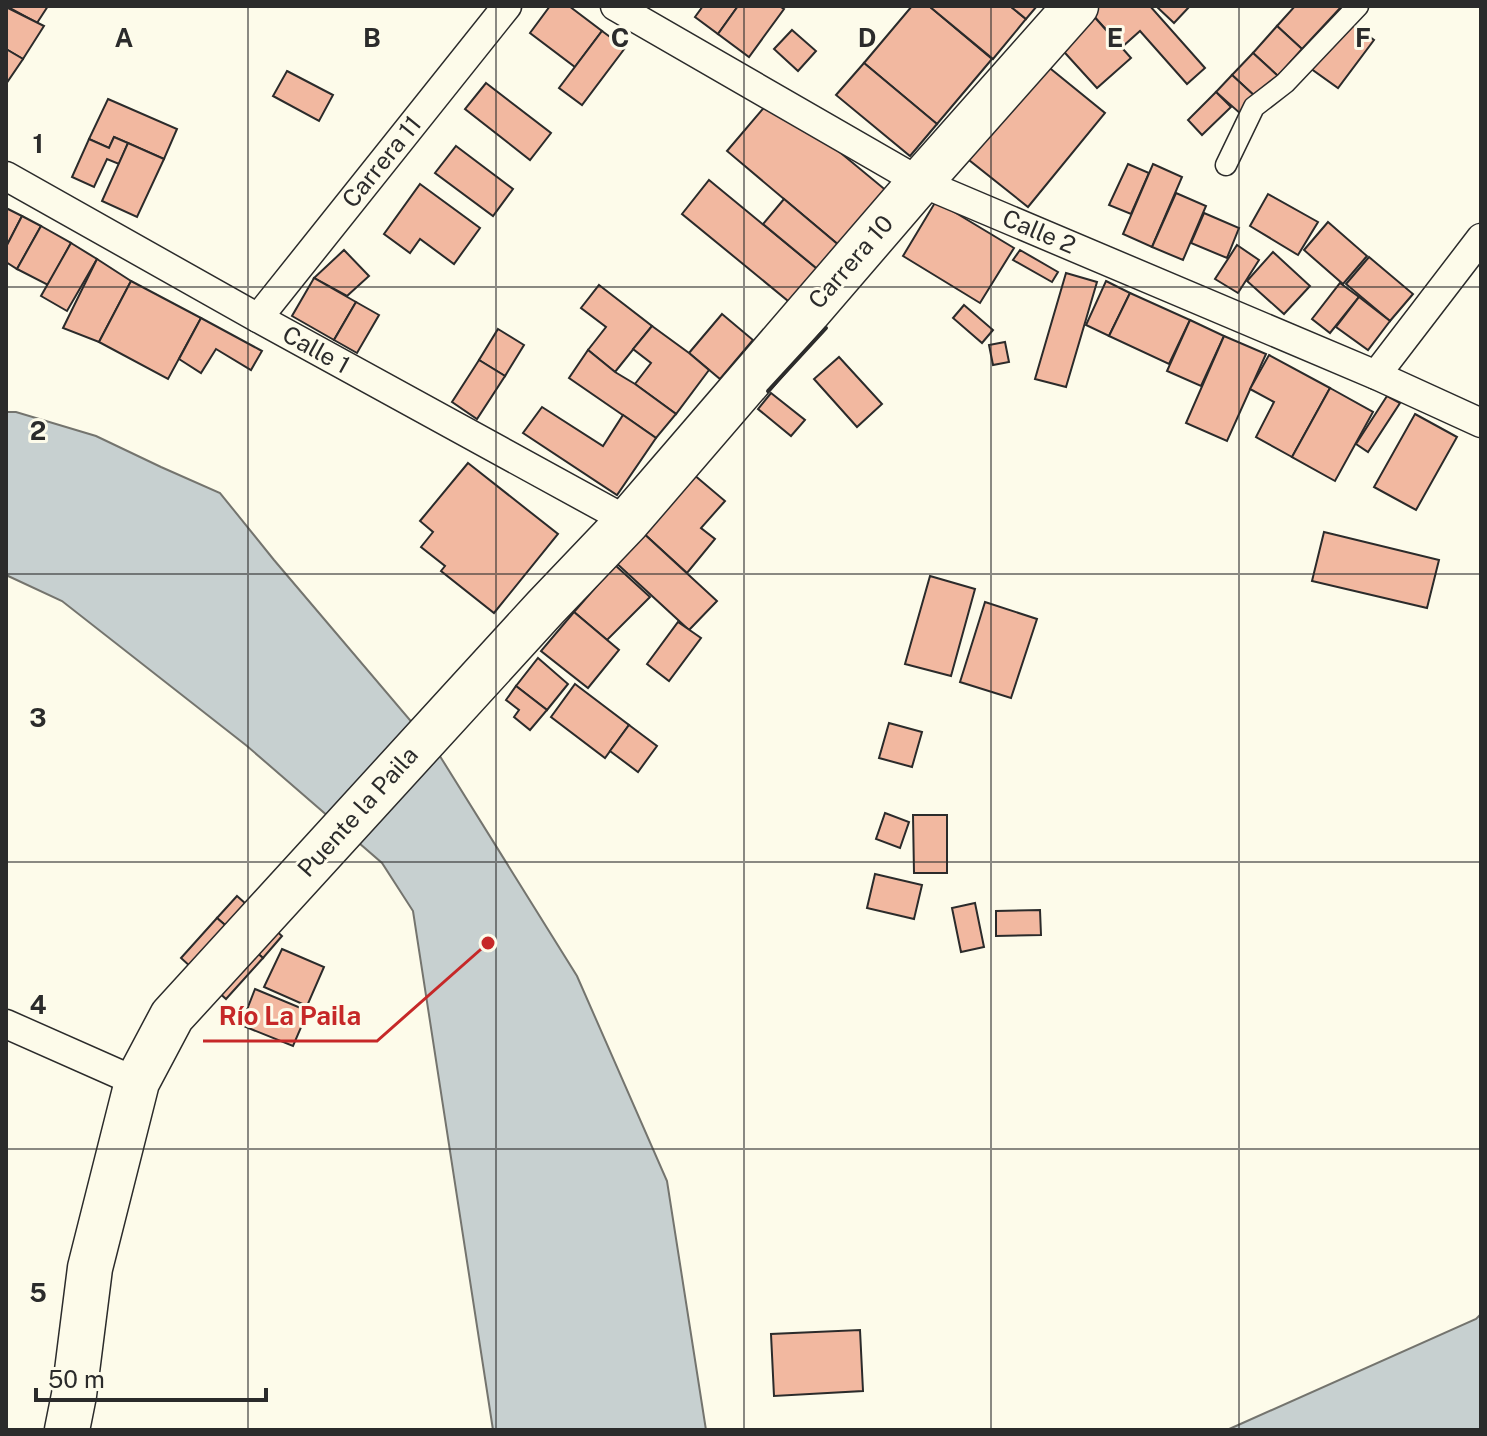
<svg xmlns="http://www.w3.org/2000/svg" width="1487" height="1436" font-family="'Public Sans',sans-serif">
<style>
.water{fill:#c7d0d0;stroke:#74746e;stroke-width:2}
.building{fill:#f2b8a0;stroke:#2b2b2b;stroke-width:2}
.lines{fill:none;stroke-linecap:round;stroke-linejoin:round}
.pedestrian-casing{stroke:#2b2b2b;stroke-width:23}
.minor-casing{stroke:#2b2b2b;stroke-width:31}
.primary-casing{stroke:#2b2b2b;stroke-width:47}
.pedestrian{stroke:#fdfbea;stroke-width:20}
.minor{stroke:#fdfbea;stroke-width:28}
.primary{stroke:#fdfbea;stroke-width:44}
.wall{stroke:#2b2b2b;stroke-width:4}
.grid{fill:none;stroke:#2b2b2b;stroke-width:2;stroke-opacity:0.55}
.labels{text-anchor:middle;stroke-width:6;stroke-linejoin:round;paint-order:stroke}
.street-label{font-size:24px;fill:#2b2b2b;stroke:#fdfbea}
.grid-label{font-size:26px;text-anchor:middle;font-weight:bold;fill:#2b2b2b;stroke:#fdfbea;stroke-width:6;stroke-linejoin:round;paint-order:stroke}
.leader{fill:none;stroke:#c62828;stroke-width:3}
.callout-dot{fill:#c62828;stroke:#fdfbea;stroke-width:3}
.callout-label{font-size:26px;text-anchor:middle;font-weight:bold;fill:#c62828;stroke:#fdfbea;stroke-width:6;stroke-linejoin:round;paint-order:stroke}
</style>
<rect width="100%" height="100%" fill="#fdfbea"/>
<g class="water">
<polygon points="6,412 16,412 96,436 161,467 220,493 274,560 438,753 577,976 667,1181 706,1430 493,1430 413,911 382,863 247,746 62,601 6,575"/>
<polygon points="1481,1314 1481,1430 1227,1430 1476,1319"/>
</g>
<g class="building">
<polygon points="6,6 48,6 37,23"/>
<polygon points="550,6 569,6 602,31 575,67 530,33"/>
<polygon points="703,6 738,6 718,34 695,17"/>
<polygon points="738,6 779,6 784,9 749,57 718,34"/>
<polygon points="912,6 929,6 992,59 937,124 864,63"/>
<polygon points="929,6 1010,6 1026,19 993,59"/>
<polygon points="1010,6 1037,6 1026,19"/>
<polygon points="1098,6 1150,6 1205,68 1187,84 1140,31 1122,47 1090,12"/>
<polygon points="1156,6 1190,6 1174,23"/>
<polygon points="1295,6 1342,6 1302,49 1277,26"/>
<polygon points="6,7 44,26 23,59 6,49"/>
<polygon points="1090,12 1131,58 1097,88 1056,43"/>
<polygon points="1347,20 1374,40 1338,88 1310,68"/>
<polygon points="1277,26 1302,49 1278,76 1253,53"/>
<polygon points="792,30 816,51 798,71 774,49"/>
<polygon points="602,31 625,48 582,105 559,88"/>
<polygon points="6,49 23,59 6,84"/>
<polygon points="1253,53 1278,76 1258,99 1232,75"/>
<polygon points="864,63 937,124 910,156 836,95"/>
<polygon points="1046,65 1105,113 1028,207 969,160"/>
<polygon points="287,71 333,95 319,121 273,96"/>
<polygon points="1232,75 1258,99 1242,115 1216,92"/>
<polygon points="486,83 551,133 530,160 465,109"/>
<polygon points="1216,92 1231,107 1202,135 1188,120"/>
<polygon points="773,97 888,192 841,247 727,151"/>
<polygon points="108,99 177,129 164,159 114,137 109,148 89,139"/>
<polygon points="114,137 128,143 119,164 107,159 94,187 72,177 89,139 109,148"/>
<polygon points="128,143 164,159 137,217 102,201"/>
<polygon points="456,146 513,189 493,216 435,173"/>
<polygon points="1128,164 1149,173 1131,214 1109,205"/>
<polygon points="1153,164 1182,177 1152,247 1123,234"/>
<polygon points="709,180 821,272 793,305 682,214"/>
<polygon points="420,184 480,228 454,264 420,239 410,253 384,234"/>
<polygon points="1176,193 1206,206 1183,260 1152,247"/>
<polygon points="1268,194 1318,222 1298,255 1250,226"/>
<polygon points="784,199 841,247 821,272 763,224"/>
<polygon points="936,201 1014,248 980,303 903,256"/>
<polygon points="6,208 22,216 6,247"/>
<polygon points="1204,213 1239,228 1227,258 1191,243"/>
<polygon points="22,216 41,226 17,269 6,262 6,247"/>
<polygon points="1328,222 1367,256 1343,284 1304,250"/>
<polygon points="41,226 71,243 48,285 17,269"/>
<polygon points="71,243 97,259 67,311 41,296"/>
<polygon points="1237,245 1259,260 1238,293 1215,279"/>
<polygon points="344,250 369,276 347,296 314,278"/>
<polygon points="1020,250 1058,272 1052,282 1013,260"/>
<polygon points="1273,252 1310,286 1284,314 1247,281"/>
<polygon points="1369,257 1413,294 1390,321 1346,284"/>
<polygon points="97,259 131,281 99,342 63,328"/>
<polygon points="1066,273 1097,282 1066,387 1035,379"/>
<polygon points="314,278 356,302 334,340 292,316"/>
<polygon points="131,281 201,318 168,379 99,342"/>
<polygon points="1106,281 1130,293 1109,336 1086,325"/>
<polygon points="1340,283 1359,297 1330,333 1312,319"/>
<polygon points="599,285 652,326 615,372 588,350 606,327 581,308"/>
<polygon points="1130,293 1190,320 1169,364 1109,336"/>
<polygon points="1359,297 1390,321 1368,350 1336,327"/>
<polygon points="356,302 379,315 357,353 334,340"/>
<polygon points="964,305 993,330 982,343 953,318"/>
<polygon points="722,314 753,340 720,379 689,353"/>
<polygon points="201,318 262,351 251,370 216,349 201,373 179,359"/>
<polygon points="1190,320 1224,336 1201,386 1167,371"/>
<polygon points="652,326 689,353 709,370 676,414 635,384 651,363 633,349"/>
<polygon points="498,329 524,345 505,376 479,360"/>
<polygon points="1224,336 1266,354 1227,441 1186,423"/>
<polygon points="1005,342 1009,362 993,365 989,345"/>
<polygon points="588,350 615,372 635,384 676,414 656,438 569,378"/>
<polygon points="1269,355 1330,388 1292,457 1256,437 1274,402 1250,389"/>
<polygon points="839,357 882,404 857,427 814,379"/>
<polygon points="479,360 505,376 477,419 452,402"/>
<polygon points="1330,388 1373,412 1335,481 1292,457"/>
<polygon points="771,393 805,420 791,436 758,409"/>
<polygon points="1387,396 1400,403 1368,452 1356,444"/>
<polygon points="542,407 603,446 623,415 656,438 617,495 523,433"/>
<polygon points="1415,414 1457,437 1416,510 1374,487"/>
<polygon points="468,463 558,534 494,613 441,571 445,566 421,547 433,532 420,521"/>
<polygon points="693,474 725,501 701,528 715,539 687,573 641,531"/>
<polygon points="641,531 717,601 689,630 613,560"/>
<polygon points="1324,532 1439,560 1427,608 1312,581"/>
<polygon points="615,565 650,597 607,640 574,612"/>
<polygon points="930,576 975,589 951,676 905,664"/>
<polygon points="985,602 1037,619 1011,698 960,682"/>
<polygon points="574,612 619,650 588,688 541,651"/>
<polygon points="678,622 701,638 669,681 647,664"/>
<polygon points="538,658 568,684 547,710 516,686"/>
<polygon points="575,684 629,725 605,758 551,717"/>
<polygon points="516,686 547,710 530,730 514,717 519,710 506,700"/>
<polygon points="889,723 922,732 912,767 879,758"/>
<polygon points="629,725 657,746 638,772 610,751"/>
<polygon points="885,813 909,822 900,848 876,839"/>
<polygon points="913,815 947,815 947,873 914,873"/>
<polygon points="875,874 922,885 914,919 867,908"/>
<polygon points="237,896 282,936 263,958 217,918"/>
<polygon points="975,903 984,947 961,952 952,908"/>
<polygon points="1040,910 1041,935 996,936 996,911"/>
<polygon points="217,918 263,958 226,999 181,958"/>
<polygon points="282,949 324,967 307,1006 264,987"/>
<polygon points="255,989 308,1011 293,1046 241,1025"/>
<polygon points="860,1330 863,1391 774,1396 771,1334"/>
</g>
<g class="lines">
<g class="pedestrian-casing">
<polyline id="pedestrian" points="1226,165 1254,107 1285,83 1358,6"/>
</g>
<g class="minor-casing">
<g id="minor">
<polyline points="615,6 920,182 1376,375 1481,423"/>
<polyline points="6,176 258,318 628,521"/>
<polyline points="258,318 507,6"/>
<polyline points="1376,375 1481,238"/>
<polyline points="6,1024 137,1082"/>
</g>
</g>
<g class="primary-casing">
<polyline id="primary" points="67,1430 74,1395 90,1268 137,1082 172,1016 545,608 628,521 920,182 1076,6"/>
</g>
<use href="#pedestrian" class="pedestrian"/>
<use href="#minor" class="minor"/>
<use href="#primary" class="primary"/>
<polyline class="wall" points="768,391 826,328"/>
</g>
<path class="grid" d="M248 6V1430M496 6V1430M744 6V1430M991 6V1430M1239 6V1430M6 287H1481M6 574H1481M6 862H1481M6 1149H1481"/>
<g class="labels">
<g class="street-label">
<text transform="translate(382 162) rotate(-51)" y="8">Carrera 11</text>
<text transform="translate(1039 232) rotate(23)" y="8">Calle 2</text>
<text transform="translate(851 262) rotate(-49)" y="8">Carrera 10</text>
<text transform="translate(316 350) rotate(29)" y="8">Calle 1</text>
<text transform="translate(358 812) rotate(-48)" y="8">Puente la Paila</text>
</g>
</g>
<g class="grid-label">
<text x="124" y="47">A</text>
<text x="372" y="47">B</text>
<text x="620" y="47">C</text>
<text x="867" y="47">D</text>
<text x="1115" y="47">E</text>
<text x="1363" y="47">F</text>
<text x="38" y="153">1</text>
<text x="38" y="440">2</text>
<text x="38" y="727">3</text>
<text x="38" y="1014">4</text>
<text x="38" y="1302">5</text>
</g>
<path class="leader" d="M488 943L377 1041H203"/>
<circle class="callout-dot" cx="488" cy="943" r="8"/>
<g class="callout-label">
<text x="290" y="1025">Río La Paila</text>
</g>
<rect width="1487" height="1436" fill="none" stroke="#2b2b2b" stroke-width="16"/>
<path d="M36 1388v12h230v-12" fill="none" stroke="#2b2b2b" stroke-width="4"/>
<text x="48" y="1388" font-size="24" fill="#2b2b2b" stroke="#fdfbea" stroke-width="6" paint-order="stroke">50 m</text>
</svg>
